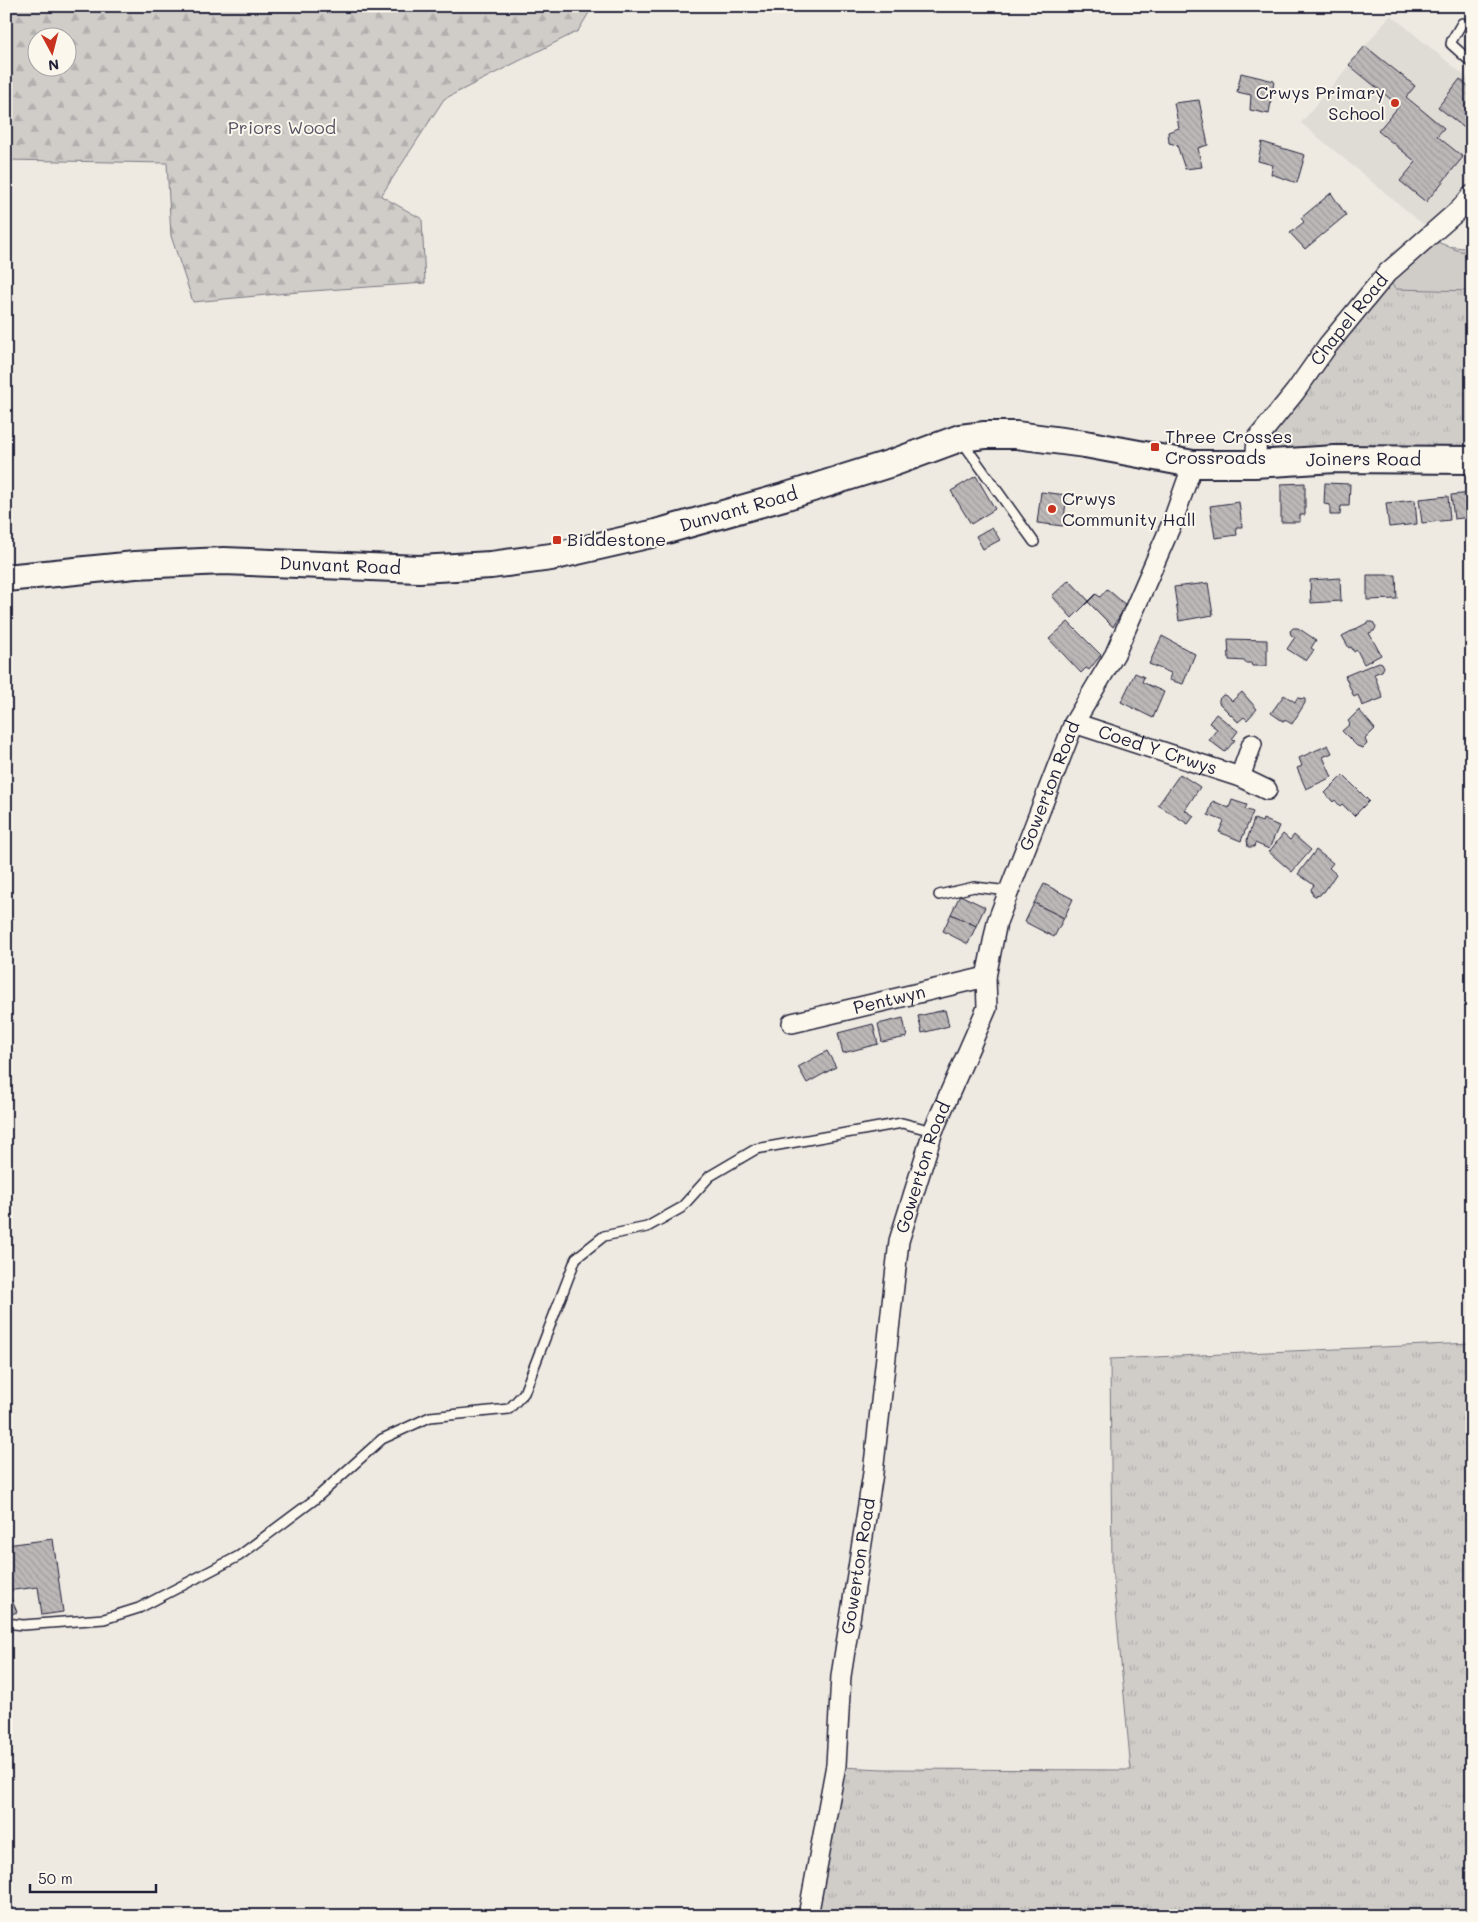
<svg xmlns="http://www.w3.org/2000/svg" width="1478" height="1922" font-family="Mali,sans-serif">
<style>
.built{fill:#dfdbd5}
.grass{fill:url(#grass-tufts);stroke:#797882}
.forest{fill:url(#forest-firs);stroke:#797882;fill-rule:evenodd}
.park{fill:#d0cdc9;stroke:#797882}
.building{fill:url(#building-back-hatch);stroke:#22223b}
.lines{fill:none;stroke-linecap:round;stroke-linejoin:round}
.lane-casing{stroke:#22223b;stroke-width:12}
.street-casing{stroke:#22223b;stroke-width:22}
.secondary-casing{stroke:#22223b;stroke-width:30}
.lane{stroke:#fbf7ec;stroke-width:9}
.street{stroke:#fbf7ec;stroke-width:19}
.secondary{stroke:#fbf7ec;stroke-width:26}
.poi-dot{fill:#c8321e;stroke:#fbf7ec;stroke-width:2}
.labels{text-anchor:middle;stroke-width:4;stroke-linejoin:round;paint-order:stroke}
.poi-label{font-size:18px;fill:#22223b;stroke:#fbf7ec;text-anchor:start}
.park-label{font-size:18px;fill:#565566;stroke:#fbf7ec}
.street-label{font-size:18px;fill:#22223b;stroke:#fbf7ec}
</style>
<defs>
<pattern id="grass-tufts" width="24" height="20" patternUnits="userSpaceOnUse" patternTransform="scale(1.25)"><rect width="24" height="20" fill="#d0cdc9"/><path d="M3 7l-1-3M5 7V3M7 7l1-3M15 17l-1-3M17 17v-4M19 17l1-3" fill="none" stroke="#b2b0ae"/></pattern>
<pattern id="forest-firs" width="22" height="20" patternUnits="userSpaceOnUse" patternTransform="scale(1.25)"><rect width="22" height="20" fill="#d0cdc9"/><path d="M5 1l3.5 6h-7zM16 11l3.5 6h-7z" fill="#b2b0ae"/></pattern>
<pattern id="building-back-hatch" width="6" height="6" patternUnits="userSpaceOnUse" patternTransform="scale(1.25)"><rect width="6" height="6" fill="#bcb8b8"/><path d="M-1 5l2 2M0 0l6 6M5-1l2 2" fill="none" stroke="#a19e9f"/></pattern>
</defs>
<rect width="100%" height="100%" fill="#eeeae2"/>
<filter id="ink" filterUnits="userSpaceOnUse"><feTurbulence type="fractalNoise" baseFrequency=".02" numOctaves="2"/><feDisplacementMap in="SourceGraphic" scale="10" xChannelSelector="R" yChannelSelector="G"/><feConvolveMatrix kernelMatrix="1 2 1 2 8 2 1 2 1" color-interpolation-filters="sRGB"/></filter>
<g filter="url(#ink)">
<polygon class="built" points="1391,15 1472,82 1472,178 1429,229 1301,123"/>
<g class="grass">
<polygon points="1437,245 1472,249 1472,448 1276,454 1271,446 1271,439 1275,428 1310,388 1359,316 1387,285"/>
<polygon points="1472,1343 1472,1916 814,1916 841,1767 883,1769 1131,1770 1112,1567 1110,1359"/>
</g>
<path class="forest" d="M6 6H593L578 31 444 99 381 196 422 219 425 283 298 292 193 302 171 236 167 163 6 160ZM38 38H68V68H38Z"/>
<polygon class="park" points="1433,240 1459,251 1472,252 1472,291 1396,289 1390,282"/>
<g class="building">
<polygon points="1365,46 1415,86 1406,97 1444,128 1437,136 1463,157 1426,202 1400,181 1416,162 1378,131 1399,106 1349,65"/>
<polygon points="1241,73 1274,81 1269,114 1250,110 1251,95 1237,92"/>
<polygon points="1460,79 1472,89 1472,134 1438,107"/>
<polygon points="1199,100 1208,145 1198,148 1202,167 1185,169 1177,145 1169,143 1168,132 1179,128 1174,103"/>
<polygon points="1262,142 1305,155 1297,183 1271,174 1273,165 1258,161"/>
<polygon points="1331,193 1346,215 1305,249 1290,233 1304,222 1301,218"/>
<polygon points="976,476 995,509 971,524 951,491"/>
<polygon points="1305,483 1305,515 1300,515 1300,522 1281,522 1281,484"/>
<polygon points="1325,483 1350,484 1349,506 1341,506 1340,515 1330,515 1330,505 1324,504"/>
<polygon points="1041,492 1067,495 1063,526 1037,523"/>
<polygon points="1472,493 1472,517 1454,519 1451,495"/>
<polygon points="1448,496 1450,520 1422,523 1419,499"/>
<polygon points="1415,500 1417,524 1389,527 1386,503"/>
<polygon points="1239,502 1242,527 1236,527 1237,535 1215,538 1210,506"/>
<polygon points="992,527 1000,540 983,549 976,536"/>
<polygon points="1367,575 1396,575 1397,599 1367,600"/>
<polygon points="1340,578 1341,601 1311,603 1310,580"/>
<polygon points="1069,580 1089,601 1072,618 1052,596"/>
<polygon points="1208,583 1213,615 1179,621 1174,587"/>
<polygon points="1107,589 1126,605 1113,627 1088,602 1096,594 1100,597"/>
<polygon points="1068,622 1101,655 1089,670 1086,668 1081,673 1049,639"/>
<polygon points="1369,622 1373,622 1376,627 1374,631 1369,633 1381,655 1364,664 1357,650 1354,652 1351,647 1349,648 1342,636"/>
<polygon points="1293,628 1298,628 1316,640 1311,648 1314,650 1306,661 1287,649 1295,637 1291,635 1290,631"/>
<polygon points="1162,636 1195,654 1183,684 1169,680 1171,673 1149,664"/>
<polygon points="1228,639 1267,640 1267,666 1252,666 1251,663 1245,663 1245,661 1229,660"/>
<polygon points="1379,662 1382,663 1384,667 1382,671 1374,674 1383,698 1362,706 1358,695 1354,697 1345,676"/>
<polygon points="1135,673 1144,677 1142,682 1164,692 1153,718 1121,702"/>
<polygon points="1242,692 1257,709 1247,720 1244,717 1238,722 1219,703 1219,699 1223,695 1227,696 1232,701"/>
<polygon points="1284,695 1295,702 1297,698 1305,699 1305,703 1292,724 1285,720 1284,722 1271,713"/>
<polygon points="1359,710 1375,729 1365,739 1367,744 1363,748 1357,746 1342,731 1350,724 1348,721"/>
<polygon points="1216,714 1238,731 1232,739 1235,740 1225,752 1209,740 1217,729 1209,723"/>
<polygon points="1328,745 1332,753 1323,757 1332,777 1306,789 1297,768 1302,766 1299,758"/>
<polygon points="1180,774 1200,787 1185,810 1194,816 1188,824 1158,805"/>
<polygon points="1343,775 1369,801 1354,816 1342,804 1340,806 1335,800 1333,802 1325,793"/>
<polygon points="1232,800 1247,805 1245,809 1253,812 1241,841 1219,832 1224,821 1208,815 1213,801 1229,808"/>
<polygon points="1254,819 1262,822 1263,819 1279,826 1269,849 1255,843 1254,847 1248,847 1247,840"/>
<polygon points="1283,834 1290,840 1294,835 1311,850 1292,872 1269,852"/>
<polygon points="1316,850 1333,863 1329,868 1336,874 1324,892 1322,892 1320,895 1315,896 1312,894 1311,889 1314,885 1298,874"/>
<polygon points="1044,884 1073,899 1064,918 1034,903"/>
<polygon points="960,895 985,907 976,926 951,914"/>
<polygon points="1034,903 1064,918 1054,937 1025,922"/>
<polygon points="951,914 976,926 968,944 943,931"/>
<polygon points="945,1010 949,1026 922,1033 918,1016"/>
<polygon points="903,1018 907,1037 882,1042 878,1024"/>
<polygon points="873,1024 878,1044 843,1053 838,1033"/>
<polygon points="827,1051 836,1067 807,1083 798,1067"/>
<polygon points="53,1539 63,1612 42,1615 38,1587 6,1591 6,1545"/>
<polygon points="10,1596 17,1612 6,1616 6,1597"/>
</g>
<g class="lines">
<g class="lane-casing">
<g id="lane">
<polyline points="1462,23 1452,40 1451,44 1472,63"/>
<polyline points="961,440 1034,542"/>
<polyline points="939,895 974,887 1009,891"/>
<polyline points="6,1623 23,1625 104,1619 139,1608 239,1556 314,1500 382,1439 430,1417 509,1409 524,1393 576,1258 604,1236 647,1227 681,1208 710,1176 756,1149 902,1123 933,1131"/>
</g>
</g>
<g class="street-casing">
<g id="street">
<path id="s1" d="M1255 464 1257 439 1295 392 1328 345 1387 273 1461 208 1472 195"/>
<path id="s2" d="M1074 723 1240 777 1267 790"/>
<polyline points="1240,777 1252,744"/>
<path id="s3" d="M792 1023 986 977"/>
<path id="s4" d="M808 1916 836 1765 841 1676 873 1473 899 1241 933 1131 987 1008 986 977 997 922 1074 723 1115 654 1172 523 1193 464"/>
</g>
</g>
<g class="secondary-casing">
<g id="secondary">
<path id="s5" d="M6 578 135 565 224 561 419 569 491 565 551 557 656 533 787 496 895 462 960 438 985 435H1016L1085 444 1193 464H1255L1335 459 1472 460"/>
</g>
</g>
<use href="#lane" class="lane"/>
<use href="#street" class="street"/>
<use href="#secondary" class="secondary"/>
</g>
</g>
<g class="poi-dot">
<circle cx="1395" cy="103" r="5"/>
<rect x="1150" y="442" width="10" height="10" rx="2.5"/>
<circle cx="1052" cy="509" r="5"/>
<rect x="552" y="535" width="10" height="10" rx="2.5"/>
</g>
<g class="labels">
<g class="poi-label">
<text x="1385" y="99" text-anchor="end">Crwys Primary<tspan x="1385" dy="21">School</tspan></text>
<text x="1165" y="443">Three Crosses<tspan x="1165" dy="21">Crossroads</tspan></text>
<text x="1062" y="505">Crwys<tspan x="1062" dy="21">Community Hall</tspan></text>
<text x="567" y="546">Biddestone</text>
</g>
<g class="park-label">
<text x="282" y="134">Priors Wood</text>
</g>
<g class="street-label">
<text dy="6" stroke="none"><textPath href="#s1" startOffset="176">Chapel Road</textPath></text>
<text dy="6" stroke="none"><textPath href="#s5" startOffset="1379">Joiners Road</textPath></text>
<text dy="6" stroke="none"><textPath href="#s5" startOffset="740">Dunvant Road</textPath></text>
<text dy="6" stroke="none"><textPath href="#s5" startOffset="335">Dunvant Road</textPath></text>
<text dy="6" stroke="none"><textPath href="#s2" startOffset="88">Coed Y Crwys</textPath></text>
<text dy="6" stroke="none"><textPath href="#s4" startOffset="1164">Gowerton Road</textPath></text>
<text dy="6" stroke="none"><textPath href="#s3" startOffset="100">Pentwyn</textPath></text>
<text dy="6" stroke="none"><textPath href="#s4" startOffset="759">Gowerton Road</textPath></text>
<text dy="6" stroke="none"><textPath href="#s4" startOffset="354">Gowerton Road</textPath></text>
</g>
</g>
<rect width="1478" height="1922" fill="none" stroke="#fbf7ec" stroke-width="25"/>
<rect x="12" y="12" width="1453" height="1897" fill="none" stroke="#22223b" stroke-width="2" filter="url(#ink)"/>
<g transform="translate(52 52) rotate(173)"><circle r="24" fill="#fbf7ec" stroke="#a4a2a5"/>
<path d="M0-4L9 19L0 12L-9 19Z" fill="#c8321e"/>
<text y="-8" font-size="14" font-weight="bold" text-anchor="middle" fill="#22223b">N</text>
</g>
<path d="M30 1884v8h126v-8" fill="none" stroke="#22223b" stroke-width="2.5"/>
<text x="38" y="1884" font-size="15" fill="#22223b" stroke="#fbf7ec" stroke-width="4" paint-order="stroke">50 m</text>
</svg>
